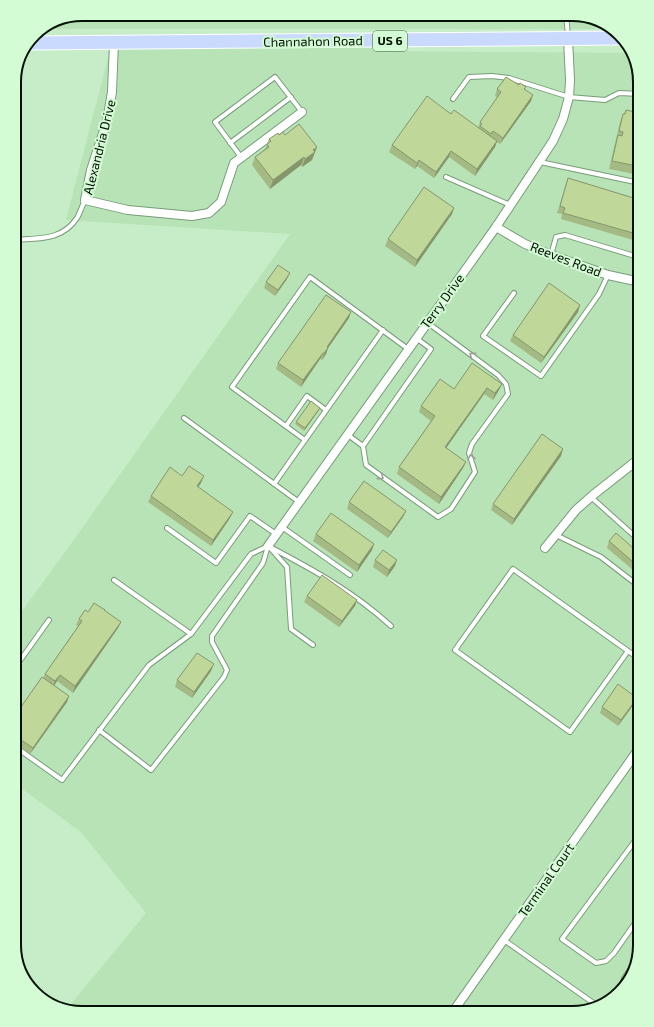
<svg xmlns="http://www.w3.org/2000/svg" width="654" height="1027" font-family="'Exo 2',sans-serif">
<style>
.built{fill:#b7e3b7}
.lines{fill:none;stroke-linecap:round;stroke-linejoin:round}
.lane-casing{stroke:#789d79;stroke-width:6}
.street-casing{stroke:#789d79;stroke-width:10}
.primary-casing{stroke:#fff;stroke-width:15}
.lane{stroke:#fff;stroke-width:4}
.street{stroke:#fff;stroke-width:8}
.primary{stroke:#cadafe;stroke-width:13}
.wall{fill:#a5b984}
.shaded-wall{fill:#86966c}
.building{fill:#c0d79a;stroke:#86966c}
.oneway{stroke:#9ba09b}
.labels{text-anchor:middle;stroke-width:4;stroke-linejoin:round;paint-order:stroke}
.shield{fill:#d3fbd4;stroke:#435743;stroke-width:1}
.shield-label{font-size:12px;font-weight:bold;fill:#051105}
.street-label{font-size:13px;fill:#051105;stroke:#d3fbd4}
.rim{fill:none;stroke:#051105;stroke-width:2}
</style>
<rect width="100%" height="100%" fill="#c6edc7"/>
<g class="built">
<polygon points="576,14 594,20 595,29 41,29 56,19"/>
<polygon points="380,44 378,51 633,53 640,82 640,945 631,979 602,1006 572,1013 78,1013 67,1009 146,913 81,832 14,783 14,622 78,534 290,234 66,220 111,46"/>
</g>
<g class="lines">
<g class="lane-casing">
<g id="lane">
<polyline points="566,14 568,36"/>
<polyline points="453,99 469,77 492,76 509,78 569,97 605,100 619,93 640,94"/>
<polyline points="230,143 291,97"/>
<polyline points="241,157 215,122 275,77 302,112"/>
<polyline points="540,162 640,183"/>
<polyline points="446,177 510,205"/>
<path d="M14 240C38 238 62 241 77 218 80 213 82 206 85 200"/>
<polyline points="551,255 556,237 565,235 638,257 640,259"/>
<polyline points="514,293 483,336 541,376 599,294 608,275"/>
<polyline points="383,330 305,440 232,387 310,277 408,349"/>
<polyline points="184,418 299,502"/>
<polyline points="286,426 307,396 326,410"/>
<polyline points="348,435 363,446 431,349 416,338"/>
<polyline points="363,446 366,465 438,517 451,509 475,472 469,453 472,444 508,394 506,384 498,375 428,323"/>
<polyline points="274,484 305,440"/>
<polyline points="591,497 640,541"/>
<polyline points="282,527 350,575"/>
<polyline points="167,528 216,563 250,516 276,534"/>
<polyline points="556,535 601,557 640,587"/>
<path d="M268 546C312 569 354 592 391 626"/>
<polyline points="271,549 287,567 291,629 313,645"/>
<polyline points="114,580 191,634 251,554 268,546"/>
<polyline points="628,651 570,732 455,650 513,569 628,651 640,659"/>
<polyline points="14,669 49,620"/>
<polyline points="99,730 151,770 224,677 227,670 212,642 212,636 263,563 268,546"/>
<polyline points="14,746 62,780 149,665 191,634"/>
<polyline points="640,916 614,953 606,961 596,963 562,939 640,834"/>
<polyline points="504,940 599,1007"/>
</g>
</g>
<g class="street-casing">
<g id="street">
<polyline points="114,43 112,92 107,121 91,170 85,200 128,210 192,216 209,213 221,202 234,163 302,112"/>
<polyline points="496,227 525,244 551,255 608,275 640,282"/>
<polyline points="268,546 496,227 553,141 563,119 569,97 570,80 568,38"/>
<polyline points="545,548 576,510 593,495 640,458"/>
<polyline points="452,1013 640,747"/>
</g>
</g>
<g class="primary-casing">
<polyline id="primary" points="30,43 621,38"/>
</g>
<use href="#lane" class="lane"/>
<use href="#street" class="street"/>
<use href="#primary" class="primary"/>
</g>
<g class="wall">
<polygon points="519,85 526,87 525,89 531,101 500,144 497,142 495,147 475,176 449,157 434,178 417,166 415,169 389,152 392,145 451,114 478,128 480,122 498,98 495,96 497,89"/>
<polygon points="626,110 640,113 640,158 639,158 637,166 634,174 609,169 620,122 623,114 624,114"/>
<polygon points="279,135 285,135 317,147 312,160 302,167 301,165 270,189 252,165 255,157 265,149 269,139"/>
<polygon points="568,178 640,200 640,242 561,219 562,214 557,213"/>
<polygon points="454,208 452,214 415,267 385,246 388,239"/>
<polygon points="287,279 275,296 264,288 266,282"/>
<polygon points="580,305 578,312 541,363 510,341 513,335"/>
<polygon points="349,318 328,348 326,354 322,360 320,359 301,387 276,369 278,363"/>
<polygon points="640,363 640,372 636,370"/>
<polygon points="502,384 499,390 493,400 484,394 446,448 466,462 463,468 439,504 397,474 399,467 431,421 419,412 421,406 454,389"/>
<polygon points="320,408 319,410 304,431 295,424 296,422"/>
<polygon points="561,456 512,525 491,510 493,504"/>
<polygon points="182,476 201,483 198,487 230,518 211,546 148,502 151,496"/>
<polygon points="349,502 406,511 403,517 388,538 347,509"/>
<polygon points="316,534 374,544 372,550 357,572 313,541"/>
<polygon points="609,541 640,554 640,576 607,548"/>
<polygon points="375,560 395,566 387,577 373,567"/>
<polygon points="307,596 357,600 355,606 339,627 304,602"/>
<polygon points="105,611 121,622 118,628 73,693 57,681 54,685 69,696 67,702 30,754 14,743 14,717 43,678 45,674 78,626 76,625 79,619 88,612"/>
<polygon points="211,671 192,698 175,687 177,680"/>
<polygon points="634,704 618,726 600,713 602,707"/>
<polygon points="621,978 631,979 623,987 619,984"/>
</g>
<g class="shaded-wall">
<polygon points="533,95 531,101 500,144 503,138"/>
<polygon points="497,141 495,147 475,176 477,169"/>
<polygon points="317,147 312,160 302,167 305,159 313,150"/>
<polygon points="451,151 449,157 434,178 436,172"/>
<polygon points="304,157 301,165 270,189 273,180"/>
<polygon points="419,160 417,166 415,169 417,163"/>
<polygon points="454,208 452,214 415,267 417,260"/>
<polygon points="290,273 287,279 275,296 278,290"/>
<polygon points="580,305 578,312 541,363 544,357"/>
<polygon points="351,312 349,318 328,348 326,354 322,360 327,347"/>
<polygon points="323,353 320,359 301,387 303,380"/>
<polygon points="502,384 499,390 493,400 495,393"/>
<polygon points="487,388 484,394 442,454 445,447"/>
<polygon points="320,408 319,410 304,431 305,428"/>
<polygon points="563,449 561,456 512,525 514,519"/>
<polygon points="466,462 463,468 439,504 441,497"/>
<polygon points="204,476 201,483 194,493 197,486"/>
<polygon points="406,511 403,517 388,538 391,532"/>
<polygon points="233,512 230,518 211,546 213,540"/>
<polygon points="374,544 372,550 357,572 359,565"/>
<polygon points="397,560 395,566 387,577 389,570"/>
<polygon points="357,600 355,606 339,627 342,621"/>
<polygon points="121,622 118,628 73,693 75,686"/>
<polygon points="214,664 211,671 192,698 194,692"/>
<polygon points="60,675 57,681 53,688 55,681"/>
<polygon points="69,696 67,702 30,754 33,748"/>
<polygon points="637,698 634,704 618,726 621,720"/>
</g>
<g class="building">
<polygon points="506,77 519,85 520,83 526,87 524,89 533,95 503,138 493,131 491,134 480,126 482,124 480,122 501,92 497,89"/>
<polygon points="427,96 451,114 454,110 497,141 477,169 451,151 436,172 419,160 417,163 392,145"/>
<polygon points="626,110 640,113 640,151 637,166 612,161 618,135 622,136 623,132 619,131 623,114 625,114"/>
<polygon points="299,124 317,147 313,150 315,152 305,159 304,157 273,180 255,157 269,147 267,144 271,141 269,139 278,133 279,135 283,132 285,135"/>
<polygon points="568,178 640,200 640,235 563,213 565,208 560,206"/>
<polygon points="424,187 454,208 417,260 388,239"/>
<polygon points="278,265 290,273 278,290 266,282"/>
<polygon points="549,283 580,305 544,357 513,335"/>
<polygon points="326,295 351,312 327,347 328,348 324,353 323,353 303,380 278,363"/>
<polygon points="472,363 502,384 495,393 487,388 445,447 466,462 441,497 399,467 435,416 421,406 440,379 454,389"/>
<polygon points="640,363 640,370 637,367"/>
<polygon points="311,401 320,408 305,428 296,422"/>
<polygon points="542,434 563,449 514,519 493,504"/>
<polygon points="189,466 204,476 197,486 233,512 213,540 151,496 170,467 182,476"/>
<polygon points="364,481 406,511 391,532 349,502"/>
<polygon points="331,513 374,544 359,565 316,534"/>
<polygon points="616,533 640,554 640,568 609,541"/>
<polygon points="383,550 397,560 389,570 375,560"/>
<polygon points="322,575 357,600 342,621 307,596"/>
<polygon points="94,603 105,610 104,610 121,622 75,686 60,675 55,681 45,674 82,621 79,619 85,610 88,612"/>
<polygon points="197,653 214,664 194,692 177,680"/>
<polygon points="42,677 69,696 33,748 14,735 14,717"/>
<polygon points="618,684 637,698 621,720 602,707"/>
<polygon points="634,960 636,961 631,979 627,982 621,978"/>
</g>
<defs><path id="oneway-chevron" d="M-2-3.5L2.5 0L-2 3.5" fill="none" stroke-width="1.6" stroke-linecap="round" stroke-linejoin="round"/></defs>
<g class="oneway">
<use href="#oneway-chevron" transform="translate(472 355) rotate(-144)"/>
<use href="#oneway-chevron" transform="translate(471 457) rotate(-100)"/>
<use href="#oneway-chevron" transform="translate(381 477) rotate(37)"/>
</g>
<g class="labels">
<rect class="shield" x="373" y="31" width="34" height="20" rx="3"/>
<g class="shield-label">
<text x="390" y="45">US 6</text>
</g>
<g class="street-label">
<text transform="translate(313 41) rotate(-1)" y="5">Channahon Road</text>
<text transform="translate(99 147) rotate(-76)" y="5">Alexandria Drive</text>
<text transform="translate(566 259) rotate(21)" y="5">Reeves Road</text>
<text transform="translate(442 301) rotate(-54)" y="5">Terry Drive</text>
<text transform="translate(546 880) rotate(-55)" y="5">Terminal Court</text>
</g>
</g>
<path d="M0 0H654V1027H0ZM82 21H572A61 61 0 0 1 633 82V945A61 61 0 0 1 572 1006H82A61 61 0 0 1 21 945V82A61 61 0 0 1 82 21Z" fill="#d3fbd4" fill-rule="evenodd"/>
<path class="rim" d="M82 21H572A61 61 0 0 1 633 82V945A61 61 0 0 1 572 1006H82A61 61 0 0 1 21 945V82A61 61 0 0 1 82 21Z"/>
</svg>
